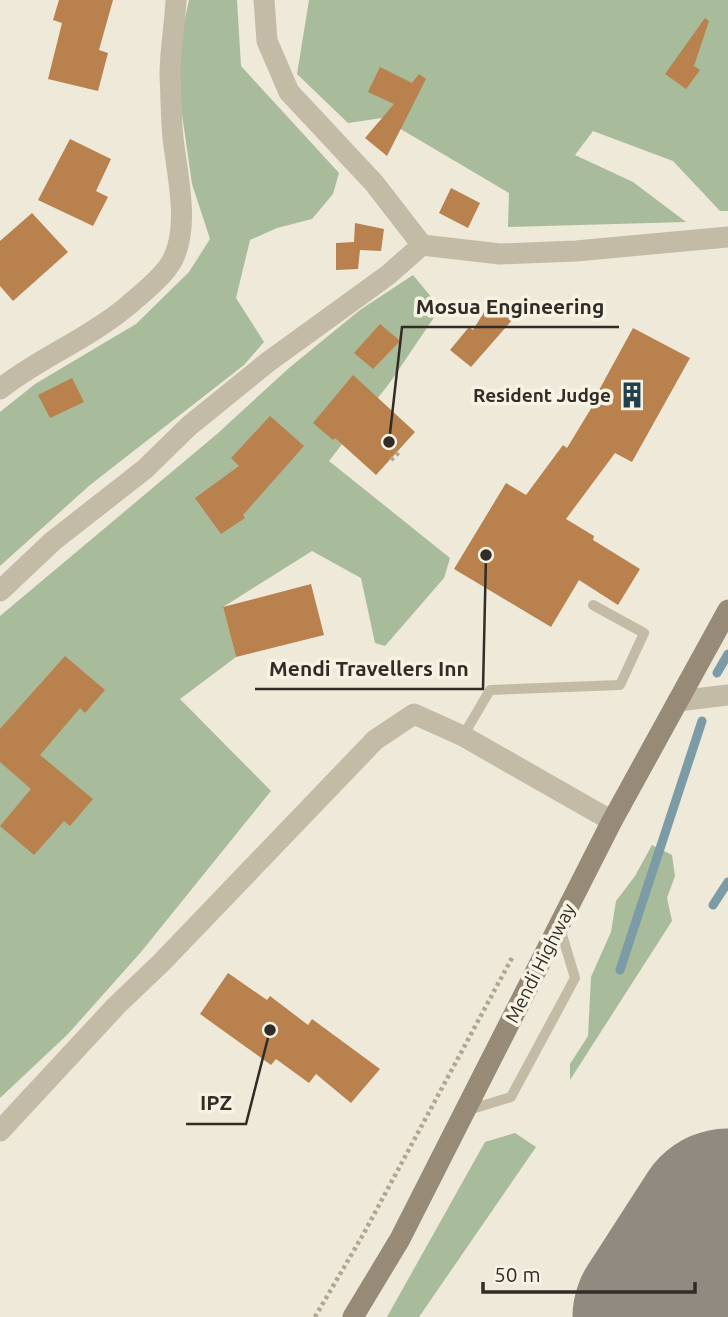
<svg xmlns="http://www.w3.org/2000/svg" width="728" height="1317" font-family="Ubuntu,sans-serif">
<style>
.green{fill:#a8bb9b}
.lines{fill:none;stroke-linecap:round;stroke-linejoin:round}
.stream{stroke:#7b9ba7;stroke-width:9}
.runway{stroke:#908a80;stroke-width:191}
.building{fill:#b8814d}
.path{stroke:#b0a691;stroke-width:4.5;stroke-dasharray:3.5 3.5;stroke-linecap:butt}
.lane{stroke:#c4bba7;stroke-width:10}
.street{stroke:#c4bba7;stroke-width:21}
.secondary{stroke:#978b78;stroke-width:21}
.labels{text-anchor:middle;stroke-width:7;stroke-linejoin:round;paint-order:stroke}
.poi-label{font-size:19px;font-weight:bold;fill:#312c26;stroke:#f6f2e4;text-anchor:end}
.street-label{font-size:19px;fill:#312c26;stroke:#f6f2e4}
.leader{fill:none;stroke:#312c26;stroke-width:2.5}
.callout-dot{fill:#312c26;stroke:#f6f2e4;stroke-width:2.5}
.callout-label{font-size:21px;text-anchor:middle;font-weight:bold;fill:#312c26;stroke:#f6f2e4;stroke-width:7;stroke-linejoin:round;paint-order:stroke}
</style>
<rect width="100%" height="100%" fill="#eee9d9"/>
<g class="green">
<polygon points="189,0 237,0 241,66 339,173 333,194 312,219 277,228 250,240 236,298 264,342 244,365 90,485 0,566 0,412 35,384 136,324 189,272 210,239 192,184 181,107 179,47"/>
<polygon points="309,0 728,0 728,211 720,211 673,161 593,131 575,155 633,182 686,222 508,227 509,193 382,118 348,123 297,74"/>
<polygon points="413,275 433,299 437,313 391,381 329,461 450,558 444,578 385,646 375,643 361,578 312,551 223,607 236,657 180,699 271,791 141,952 68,1034 0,1098 0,616 217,434 289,368 360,310"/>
<polygon points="652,845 672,855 675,876 667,898 672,921 570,1080 570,1064 588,1036 591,977 611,932 616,901 635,876"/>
<polygon points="515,1133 536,1147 419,1317 387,1317 485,1142"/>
</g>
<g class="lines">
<g class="stream">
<polyline points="717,673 728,654"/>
<polyline points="713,905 728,882"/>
<polyline points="620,970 702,721"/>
</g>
<polyline class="runway" points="668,1317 728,1224"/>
</g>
<g class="building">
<polygon points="59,0 113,0 99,50 108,53 98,91 48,79 62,23 53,20"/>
<polygon points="705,18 709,21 694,66 700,70 686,89 665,74"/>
<polygon points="380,67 412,83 419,74 426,79 387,156 365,138 394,104 368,92"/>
<polygon points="70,139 111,159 96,191 108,197 93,226 38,200"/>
<polygon points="451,188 480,203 468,228 439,213"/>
<polygon points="32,213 68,252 13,301 0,286 0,241"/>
<polygon points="355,223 384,229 381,251 360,250 358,269 336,270 336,243 354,242"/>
<polygon points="489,304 513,319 471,367 450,350 469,327 473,330"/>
<polygon points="380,324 400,341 373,369 354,353"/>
<polygon points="633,328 690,358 632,462 615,453 566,519 594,536 593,540 640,569 618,605 579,580 551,627 454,569 506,483 526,495 563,445 567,448 595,402 592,403"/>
<polygon points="353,375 415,432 376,475 335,438 333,440 313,423"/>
<polygon points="72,378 84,402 50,418 38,395"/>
<polygon points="270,416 304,446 243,515 245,518 221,534 195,498 239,466 231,458"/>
<polygon points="311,584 324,635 236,657 223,607"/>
<polygon points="65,656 105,690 85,713 80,708 40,755 93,799 70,826 64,821 34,855 0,826 31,789 0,762 0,729"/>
<polygon points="228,973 267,1000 270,996 308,1025 312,1019 380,1069 351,1103 316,1074 309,1083 276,1059 271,1065 200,1014"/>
</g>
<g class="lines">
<g class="path">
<polyline points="391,460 399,452"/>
<polyline points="315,1317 364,1233 513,956"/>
</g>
<g class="lane">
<polyline points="463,736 490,690 620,685 644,633 593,605"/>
<polyline points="465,1111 511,1097 575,978 560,928"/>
</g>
<g class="street">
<polyline points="264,0 267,41 289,92 374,183 422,245 500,254 576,251 728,237"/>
<path d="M0 389C39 358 86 340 125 308 139 296 165 276 173 259 190 225 177 174 173 138 171 117 171 95 170 74 170 50 175 25 176 0"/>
<polyline points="0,591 53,541 145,469 189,426 268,362 388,275 422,245"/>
<polyline points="678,701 728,695"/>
<polyline points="0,1131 116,1006 162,962 375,740 414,714 463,736 612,821"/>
</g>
<polyline class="secondary" points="353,1317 400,1239 612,821 728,610"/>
</g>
<defs>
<g id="building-bare" transform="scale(2.1)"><path d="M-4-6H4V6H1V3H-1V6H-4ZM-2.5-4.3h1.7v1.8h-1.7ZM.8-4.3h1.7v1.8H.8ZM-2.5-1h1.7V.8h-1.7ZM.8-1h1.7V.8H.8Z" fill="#21404e" stroke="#f6f2e4" stroke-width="2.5" paint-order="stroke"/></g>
</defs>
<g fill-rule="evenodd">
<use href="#building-bare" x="632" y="395"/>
</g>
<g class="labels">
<g class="poi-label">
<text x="611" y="402">Resident Judge</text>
</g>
<g class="street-label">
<text transform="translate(540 963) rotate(-63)" y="7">Mendi Highway</text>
</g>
</g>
<path class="leader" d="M389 442L402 327H619M486 555L483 689H255M270 1030L246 1124H186"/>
<g class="callout-dot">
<circle cx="389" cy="442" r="7"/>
<circle cx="486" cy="555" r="7"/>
<circle cx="270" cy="1030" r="7"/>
</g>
<g class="callout-label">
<text x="510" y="314">Mosua Engineering</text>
<text x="369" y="676">Mendi Travellers Inn</text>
<text x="216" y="1110">IPZ</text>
</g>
<path d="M483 1282v10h212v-10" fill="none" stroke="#312c26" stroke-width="3.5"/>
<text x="494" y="1282" font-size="21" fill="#312c26" stroke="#f6f2e4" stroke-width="5" paint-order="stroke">50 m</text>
</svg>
